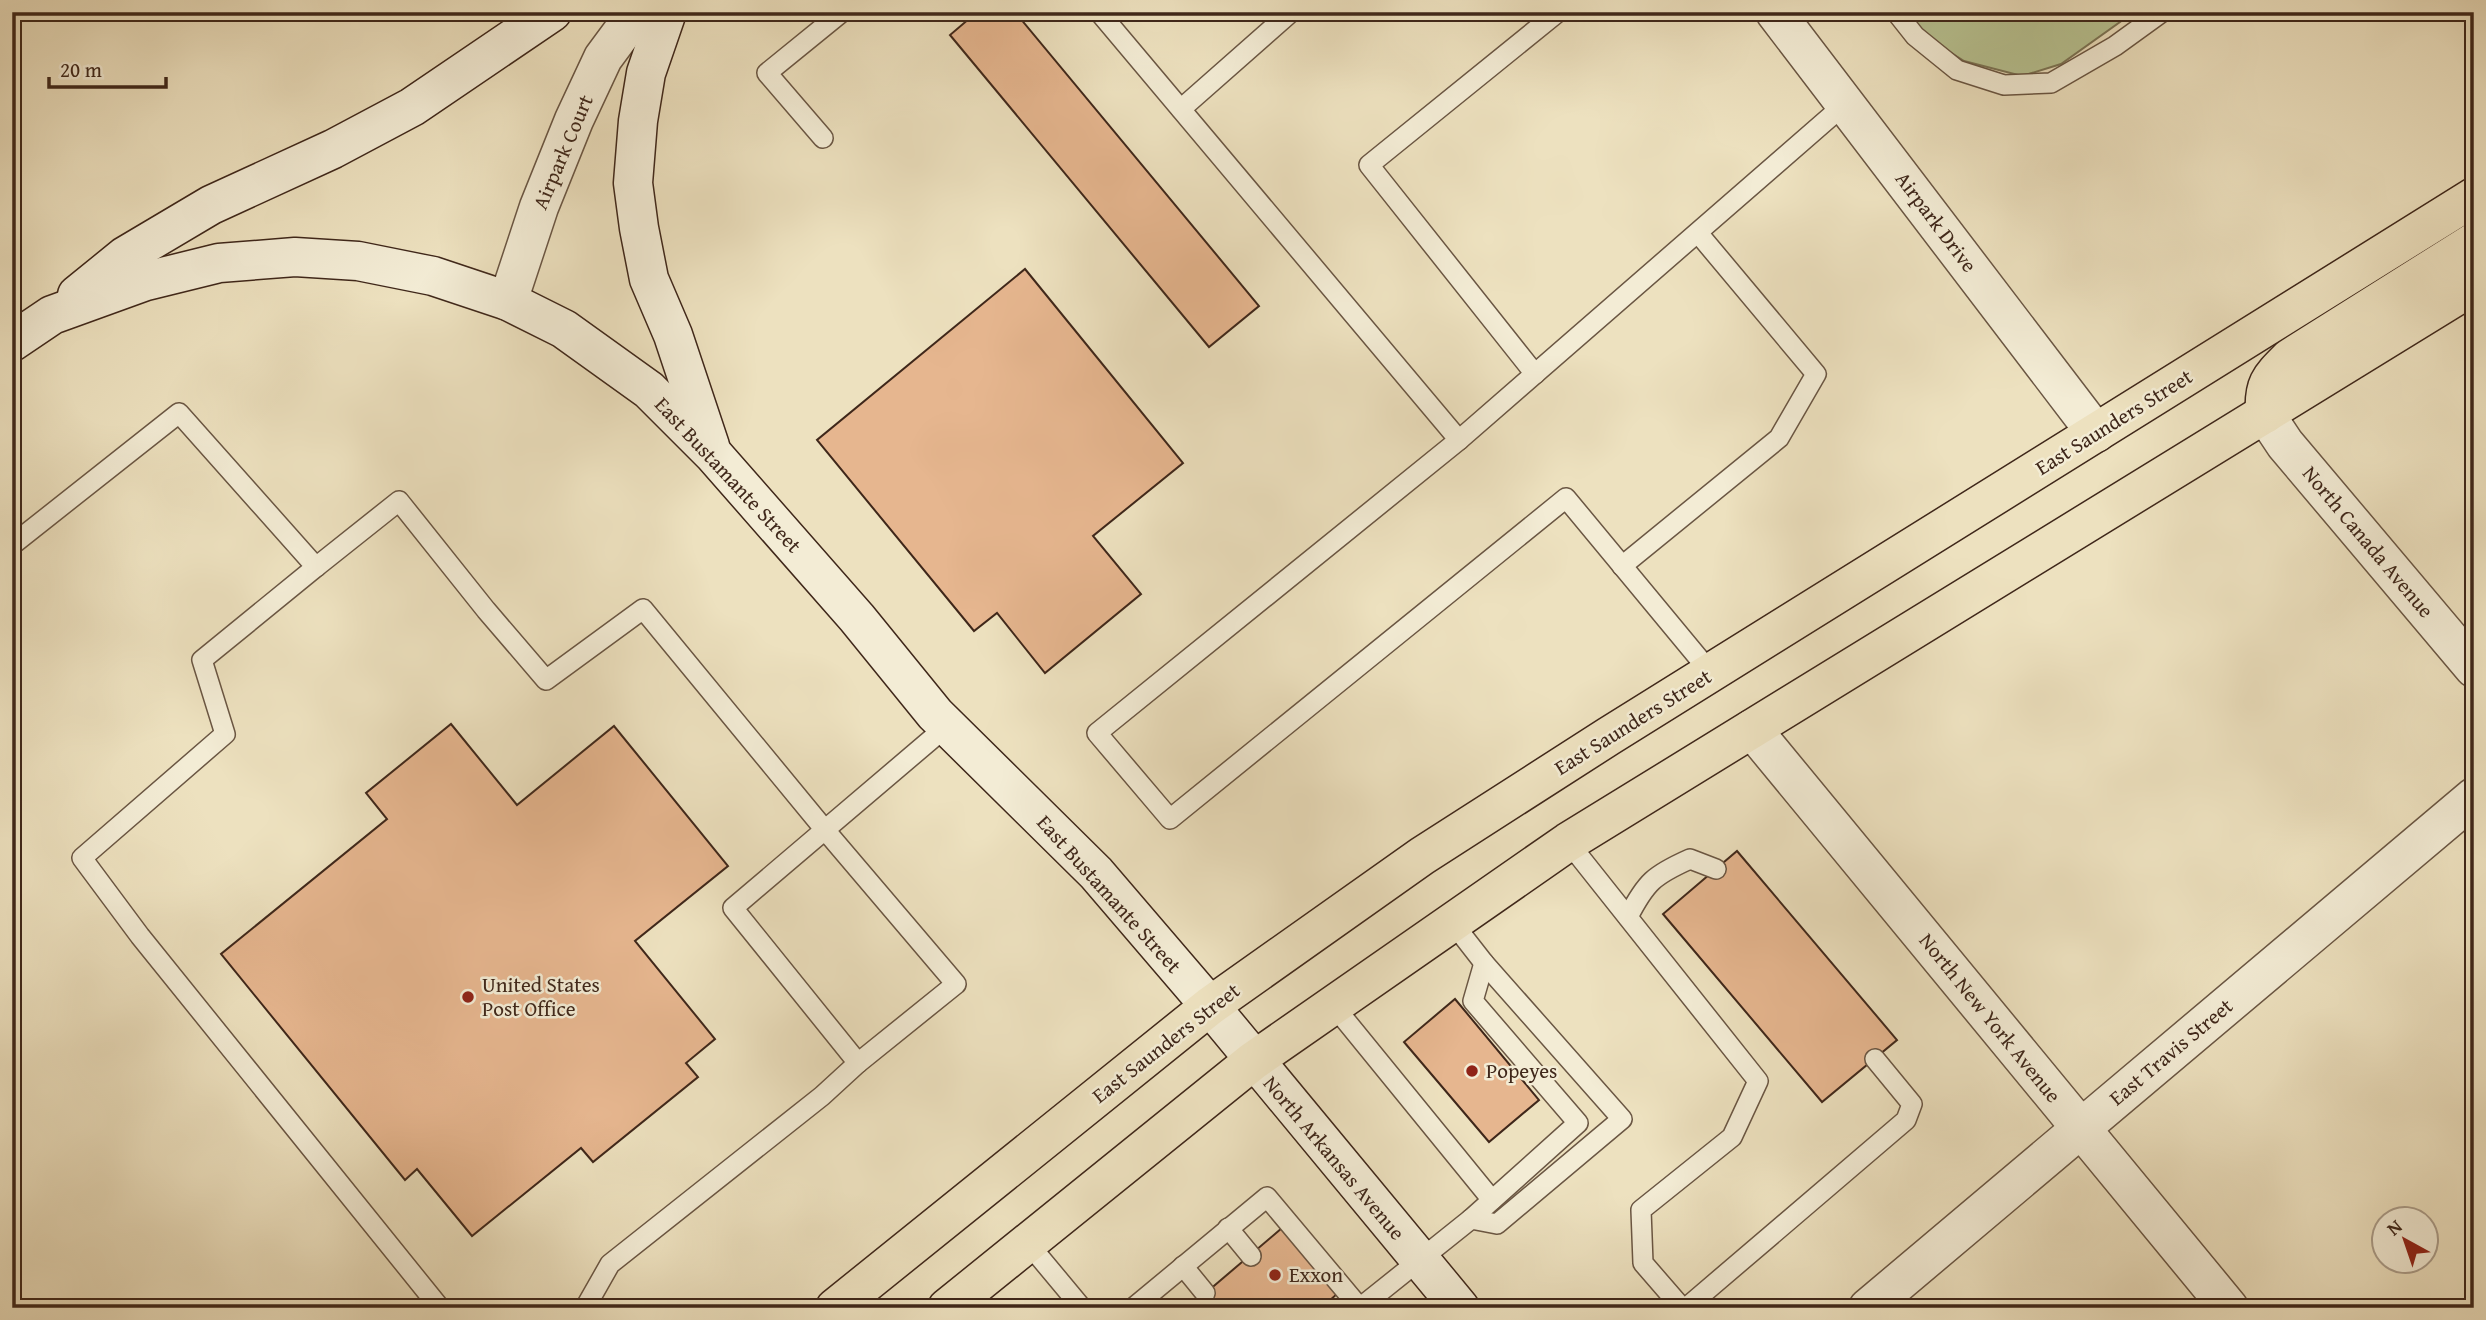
<svg xmlns="http://www.w3.org/2000/svg" width="2486" height="1320" font-family="'Gentium Book Plus',serif">
<style>
.green{fill:#b8c392;stroke:#7c7556;stroke-width:2}
.building{fill:#e6b68f;stroke:#3f271a;stroke-width:2}
.lines{fill:none;stroke-linecap:round;stroke-linejoin:round}
.service-casing{stroke:#6a5643;stroke-width:22}
.minor-casing{stroke:#6a5643;stroke-width:41}
.secondary-casing{stroke:#3f271a;stroke-width:41}
.primary-casing{stroke:#3f271a;stroke-width:41}
.service{stroke:#f3ecd5;stroke-width:19}
.minor{stroke:#f3ecd5;stroke-width:38}
.secondary{stroke:#f3ecd5;stroke-width:38}
.primary{stroke:#ede1bf;stroke-width:38}
.poi-dot{fill:#8f2418;stroke:#f3ecd5;stroke-width:2.5}
.labels{text-anchor:middle;stroke-width:5;stroke-linejoin:round;paint-order:stroke}
.street-label{font-size:21px;fill:#3f271a;stroke:#f3ecd5}
.poi-label{font-size:21px;fill:#3f271a;stroke:#f3ecd5;text-anchor:start}
</style>
<rect width="100%" height="100%" fill="#ede1bf"/>
<filter id="stains"><feTurbulence type="fractalNoise" baseFrequency=".00286" numOctaves="4"/><feColorMatrix values="0 0 0 0 .2 0 0 0 0 .09 0 0 0 0 .02 0 0 0 .5 -.17"/></filter>
<radialGradient id="worn" r=".72"><stop offset=".6" stop-color="#630" stop-opacity="0"/><stop offset="1" stop-color="#630" stop-opacity=".3"/></radialGradient>
<polygon class="green" points="1901,12 2134,12 2061,64 2022,76 1964,61 1914,29"/>
<g class="building">
<polygon points="977,12 1015,12 1259,306 1209,347 950,35"/>
<polygon points="1025,269 1183,463 1093,536 1141,594 1045,673 997,613 974,631 817,440"/>
<polygon points="451,724 517,805 614,726 728,866 635,941 715,1039 686,1063 698,1077 593,1162 581,1148 472,1236 417,1169 405,1180 221,954 387,819 366,793"/>
<polygon points="1737,851 1897,1040 1822,1102 1663,914"/>
<polygon points="1455,999 1539,1100 1489,1142 1404,1042"/>
<polygon points="1282,1228 1337,1294 1321,1308 1188,1308"/>
</g>
<g class="lines">
<g class="service-casing">
<g id="service">
<polyline points="1099,12 1459,440 1845,104"/>
<polyline points="1896,12 1915,36 1957,70 2004,85 2051,83 2115,46 2162,12"/>
<polyline points="1181,109 1291,12"/>
<polyline points="823,138 767,73 842,12"/>
<polyline points="1535,374 1369,165 1558,12"/>
<polyline points="1459,440 1097,733 1170,819 1566,498 1711,673"/>
<polyline points="12,545 179,413 316,567 202,660 225,734 82,858 140,936 440,1308"/>
<polyline points="1622,566 1779,438 1816,374 1698,233"/>
<polyline points="316,567 399,501 486,610 546,680 643,609 825,830 956,984 858,1063"/>
<polyline points="1568,842 1758,1081 1732,1137 1641,1210 1643,1263 1682,1308"/>
<path d="M1628 917C1646 882 1654 875 1690 859L1716 869"/>
<polyline points="1333,1005 1492,1200"/>
<polyline points="1471,1219 1578,1123 1473,1001 1484,963"/>
<polyline points="1228,1228 1251,1256"/>
<polyline points="1027,1242 1082,1308"/>
<polyline points="1183,1266 1205,1293"/>
<polyline points="1361,1307 1471,1219 1497,1224 1622,1119 1484,963 1452,922"/>
<polyline points="585,1308 610,1264 822,1096 858,1063 733,908 947,726"/>
<polyline points="1133,1308 1267,1197 1360,1308"/>
<polyline points="1686,1308 1906,1120 1912,1104 1875,1059"/>
</g>
</g>
<g class="minor-casing">
<g id="minor">
<polyline points="1775,12 2096,433"/>
<polyline points="508,301 539,207 574,120 603,58 637,12"/>
<polyline points="2265,414 2285,444 2474,668"/>
<polyline points="1752,729 2229,1308"/>
<polyline points="1868,1308 2474,797"/>
</g>
</g>
<g class="secondary-casing">
<g id="secondary">
<polyline points="667,12 646,73 638,121 633,183 639,228 649,279 673,335 710,446"/>
<polyline points="77,295 125,256 211,205 333,149 412,107 552,12"/>
<polyline points="12,342 52,315 146,281 219,263 295,257 358,261 433,276 508,301 564,329 649,390 713,454 857,618 935,714 1096,873 1210,1006 1460,1308"/>
</g>
</g>
<g class="primary-casing">
<g id="primary">
<path d="M2265 414C2263 384 2270 378 2290 358L2474 242"/>
<polyline points="835,1308 1210,1006 1422,856 1609,736 2474,197"/>
<polyline points="947,1308 1253,1061 1568,842 2474,285"/>
</g>
</g>
<use href="#service" class="service"/>
<use href="#minor" class="minor"/>
<use href="#secondary" class="secondary"/>
<use href="#primary" class="primary"/>
</g>
<g class="poi-dot">
<circle cx="468" cy="997" r="7"/>
<circle cx="1472" cy="1071" r="7"/>
<circle cx="1275" cy="1275" r="7"/>
</g>
<g class="labels">
<g class="street-label">
<text transform="translate(563 152) rotate(-67)" y="7">Airpark Court</text>
<text transform="translate(1936 222) rotate(53)" y="7">Airpark Drive</text>
<text transform="translate(2114 422) rotate(-32)" y="7">East Saunders Street</text>
<text transform="translate(728 475) rotate(47)" y="7">East Bustamante Street</text>
<text transform="translate(2368 542) rotate(50)" y="7">North Canada Avenue</text>
<text transform="translate(1633 722) rotate(-32)" y="7">East Saunders Street</text>
<text transform="translate(1109 894) rotate(48)" y="7">East Bustamante Street</text>
<text transform="translate(1990 1018) rotate(51)" y="7">North New York Avenue</text>
<text transform="translate(1166 1043) rotate(-38)" y="7">East Saunders Street</text>
<text transform="translate(2171 1052) rotate(-40)" y="7">East Travis Street</text>
<text transform="translate(1334 1158) rotate(50)" y="7">North Arkansas Avenue</text>
</g>
<g class="poi-label">
<text x="482" y="992">United States<tspan x="482" dy="24">Post Office</tspan></text>
<text x="1486" y="1078">Popeyes</text>
<text x="1289" y="1282">Exxon</text>
</g>
</g>
<rect width="2486" height="1320" fill="none" stroke="#ede1bf" stroke-width="42"/>
<rect x="14" y="14" width="2458" height="1292" fill="none" stroke="#3f271a" stroke-width="3.5"/>
<rect x="21" y="21" width="2444" height="1278" fill="none" stroke="#3f271a" stroke-width="2"/>
<g transform="translate(2405 1240) rotate(320)"><circle r="33" fill="#f3ecd5" stroke="#ab9d8a" stroke-width="2"/>
<path d="M0-5L12 26L0 18L-12 26Z" fill="#8f2418"/>
<text y="-10" font-size="19" font-weight="bold" text-anchor="middle" fill="#3f271a">N</text>
</g>
<path d="M49 77v10h117v-10" fill="none" stroke="#3f271a" stroke-width="3.5"/>
<text x="60" y="77" font-size="21" fill="#3f271a" stroke="#f3ecd5" stroke-width="5" paint-order="stroke">20 m</text>
<rect width="100%" height="100%" filter="url(#stains)"/>
<rect width="100%" height="100%" fill="url(#worn)"/>
</svg>
